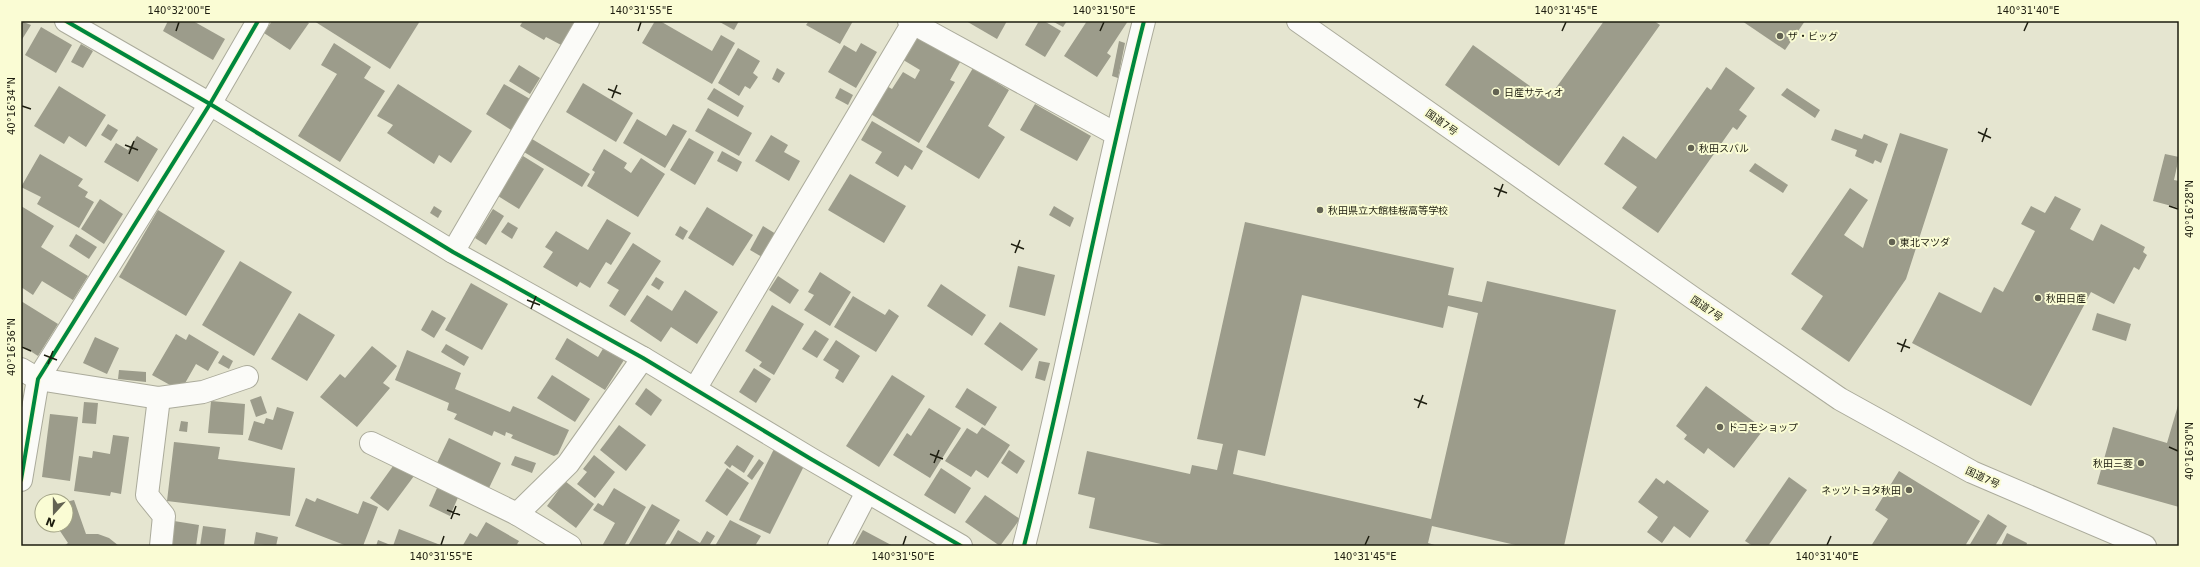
<svg xmlns="http://www.w3.org/2000/svg" width="2200" height="567" font-family="'DejaVu Sans','Noto Sans JP',sans-serif">
<style>
.building{fill:#9c9c8b;fill-rule:evenodd}
.lines{fill:none;stroke-linecap:round;stroke-linejoin:round}
.minor-casing{stroke:#abab9b;stroke-width:24}
.trunk-casing{stroke:#abab9b;stroke-width:24}
.minor{stroke:#fbfbf8;stroke-width:22}
.trunk{stroke:#fbfbf8;stroke-width:22}
.cycleway-casing{stroke:#fafcd4;stroke-width:6}
.cycleway{stroke:#00873e;stroke-width:4}
.ticks{fill:none;stroke:#1d1d0f;stroke-width:1.5}
.poi-dot{fill:#636353;stroke:#fafcd4;stroke-width:1.5}
.labels{text-anchor:middle;stroke-width:4;stroke-linejoin:round;paint-order:stroke}
.poi-label{font-size:10px;fill:#1d1d0f;stroke:#fafcd4;text-anchor:start}
.street-label{font-size:10px;fill:#1d1d0f;stroke:#fafcd4}
.neatline{fill:none;stroke:#1d1d0f;stroke-width:1.5}
.ticks-label{font-size:10px;text-anchor:middle;fill:#1d1d0f}
</style>
<rect width="100%" height="100%" fill="#e5e5d0"/>
<g class="building">
<polygon points="21,21 31,25 21,41"/>
<polygon points="168,21 193,21 225,39 213,60 163,31"/>
<polygon points="272,21 306,21 309,23 290,50 264,33"/>
<polygon points="314,21 420,21 390,69"/>
<polygon points="523,21 577,21 563,46 546,37 544,40 520,26"/>
<polygon points="655,21 660,21 712,51 721,35 735,43 712,84 642,43"/>
<polygon points="718,21 739,21 734,30"/>
<polygon points="809,21 853,21 840,44 806,25"/>
<polygon points="966,21 1007,21 997,39"/>
<polygon points="1039,21 1044,21 1061,31 1045,57 1025,45"/>
<polygon points="1052,21 1067,21 1063,27"/>
<polygon points="1087,21 1128,21 1107,53 1111,56 1097,77 1064,56"/>
<polygon points="1604,21 1654,21 1660,25 1559,166 1445,85 1473,45 1548,99"/>
<polygon points="1742,21 1805,21 1785,50"/>
<polygon points="41,27 72,45 56,73 25,55"/>
<polygon points="916,30 963,57 950,80 955,82 919,143 869,113 885,85 892,89 903,72 915,79 920,70 900,58"/>
<polygon points="1119,41 1125,43 1118,78 1112,76"/>
<polygon points="334,43 371,67 364,78 385,91 340,162 298,136 337,74 321,65"/>
<polygon points="861,43 877,52 856,88 828,72 844,45 856,52"/>
<polygon points="81,44 93,51 83,68 71,62"/>
<polygon points="738,48 760,61 753,73 758,77 750,89 745,86 739,96 718,83"/>
<polygon points="519,65 540,78 530,94 509,81"/>
<polygon points="1726,67 1755,88 1739,110 1747,116 1737,130 1733,127 1658,233 1622,208 1637,187 1604,164 1623,136 1656,159 1707,87 1711,90"/>
<polygon points="777,68 785,73 779,83 772,79"/>
<polygon points="973,68 1009,90 988,126 1005,137 979,179 926,147"/>
<polygon points="583,83 633,113 616,142 566,112"/>
<polygon points="398,84 472,131 451,163 439,155 434,164 387,133 393,125 377,116"/>
<polygon points="504,84 530,99 511,130 486,114"/>
<polygon points="59,86 106,115 86,147 69,136 64,144 34,126"/>
<polygon points="714,88 744,106 738,117 707,99"/>
<polygon points="840,88 853,95 848,105 835,98"/>
<polygon points="1787,88 1820,110 1815,118 1781,95"/>
<polygon points="1035,104 1091,136 1077,161 1020,130"/>
<polygon points="708,108 752,133 739,156 695,131"/>
<polygon points="637,119 666,136 673,124 687,131 665,168 623,143"/>
<polygon points="872,121 923,151 912,170 905,165 898,177 875,163 882,152 861,140"/>
<polygon points="108,124 118,130 111,141 101,135"/>
<polygon points="1835,129 1862,139 1864,134 1888,144 1881,163 1875,160 1873,164 1855,156 1857,150 1831,140"/>
<polygon points="1900,133 1948,149 1906,279 1849,362 1801,329 1823,296 1791,274 1850,188 1868,200 1844,235 1863,248"/>
<polygon points="771,135 788,145 784,152 800,161 789,181 755,161"/>
<polygon points="137,136 158,149 138,182 104,162 116,143 128,150"/>
<polygon points="689,138 714,152 695,185 670,170"/>
<polygon points="532,139 590,174 582,187 524,152"/>
<polygon points="604,149 627,163 624,168 631,173 641,158 665,174 638,217 587,186 595,172 592,170"/>
<polygon points="722,151 742,162 737,172 717,161"/>
<polygon points="40,154 83,179 78,186 88,192 85,197 94,202 79,228 37,204 41,197 21,187"/>
<polygon points="2165,154 2179,157 2174,180 2179,181 2179,208 2153,201"/>
<polygon points="523,156 544,169 519,209 498,196"/>
<polygon points="1755,163 1788,185 1783,193 1749,171"/>
<polygon points="850,174 906,206 884,243 828,210"/>
<polygon points="2055,196 2081,209 2070,229 2093,241 2101,224 2145,247 2143,252 2147,255 2139,270 2134,267 2114,304 2091,292 2031,406 1912,343 1939,292 1981,313 1994,287 2003,292 2035,231 2021,224 2031,206 2045,213"/>
<polygon points="100,199 123,214 104,244 81,229"/>
<polygon points="21,206 54,226 41,247 88,276 73,300 42,281 33,295 21,287"/>
<polygon points="434,206 442,211 438,218 430,213"/>
<polygon points="1054,206 1074,218 1070,227 1049,215"/>
<polygon points="707,207 753,235 733,266 688,238"/>
<polygon points="493,209 504,216 486,245 475,238"/>
<polygon points="158,210 225,251 186,316 119,277"/>
<polygon points="607,219 631,233 611,265 606,262 590,288 580,282 577,287 543,267 553,252 545,247 556,231 588,250"/>
<polygon points="508,222 518,228 512,239 501,232"/>
<path d="M1245 222 1454 268 1448 295 1482 302 1487 281 1616 310 1564 546H1520L1432 526 1428 543 1438 546H1170L1089 528 1095 498 1078 494 1087 451 1190 474 1192 465 1217 470 1223 444 1197 439ZM1302 295 1443 328 1448 306 1478 313 1431 519 1233 474 1238 450 1265 456Z"/>
<polygon points="680,226 688,231 683,240 675,235"/>
<polygon points="763,226 776,234 762,257 750,250"/>
<polygon points="76,234 97,247 89,259 69,246"/>
<polygon points="633,243 661,261 625,316 609,306 619,290 607,283"/>
<polygon points="240,261 292,292 254,356 202,325"/>
<polygon points="1018,266 1055,275 1045,316 1009,307"/>
<polygon points="820,272 851,292 830,326 804,310 814,295 808,292"/>
<polygon points="778,276 799,290 790,304 769,290"/>
<polygon points="656,277 664,282 659,290 651,285"/>
<polygon points="471,283 508,304 482,350 445,330"/>
<polygon points="941,284 986,315 972,336 927,306"/>
<polygon points="685,290 718,312 697,344 671,327 661,342 630,321 647,295 672,311"/>
<polygon points="853,296 885,315 889,309 899,316 876,352 834,327"/>
<polygon points="21,301 58,324 38,356 21,345"/>
<polygon points="772,305 804,324 774,375 759,366 762,362 745,351"/>
<polygon points="432,310 446,318 434,338 421,330"/>
<polygon points="299,313 335,335 307,381 271,359"/>
<polygon points="2097,313 2131,324 2126,341 2092,330"/>
<polygon points="1000,322 1038,349 1022,371 984,344"/>
<polygon points="815,330 829,339 817,358 802,349"/>
<polygon points="176,334 186,340 189,334 219,352 208,371 196,364 184,385 170,385 152,375"/>
<polygon points="95,337 119,348 107,374 83,363"/>
<polygon points="567,338 598,357 604,347 624,360 605,390 555,359"/>
<polygon points="836,340 860,356 843,383 835,378 839,370 823,360"/>
<polygon points="446,344 469,357 464,366 441,352"/>
<polygon points="372,346 397,366 383,383 390,388 357,427 320,397 340,374 345,378"/>
<polygon points="407,350 461,373 455,389 510,412 513,406 569,430 558,454 554,456 511,438 513,435 506,432 505,436 494,431 492,436 454,419 457,414 447,410 449,403 395,380"/>
<polygon points="223,355 233,361 229,369 218,363"/>
<polygon points="1039,361 1050,363 1045,381 1035,378"/>
<polygon points="754,368 771,379 756,403 739,392"/>
<polygon points="119,370 146,372 146,382 118,379"/>
<polygon points="552,375 590,399 575,422 537,398"/>
<polygon points="892,375 925,396 879,467 846,446"/>
<polygon points="1706,386 1764,429 1734,468 1708,448 1704,454 1684,439 1687,435 1676,426"/>
<polygon points="646,388 662,400 651,416 635,404"/>
<polygon points="967,388 997,407 985,426 955,407"/>
<polygon points="261,396 267,413 256,417 250,400"/>
<polygon points="211,401 245,404 243,435 208,433"/>
<polygon points="84,402 98,403 96,424 82,423"/>
<polygon points="2179,402 2179,507 2097,484 2113,427 2167,443"/>
<polygon points="277,407 294,412 282,450 248,440 254,421 264,424 266,418 273,420"/>
<polygon points="929,408 961,428 930,478 893,455 907,433 911,436"/>
<polygon points="50,414 78,417 70,481 42,477"/>
<polygon points="181,421 188,422 187,432 179,431"/>
<polygon points="619,425 646,445 626,471 600,450"/>
<polygon points="982,427 1010,445 988,478 976,470 971,477 945,461 967,428 977,434"/>
<polygon points="113,435 129,437 121,494 111,492 110,496 74,491 79,456 92,458 93,451 110,454"/>
<polygon points="449,438 501,463 489,488 437,463"/>
<polygon points="174,442 220,447 218,459 295,468 290,516 167,501"/>
<polygon points="737,445 754,456 744,473 732,465 730,468 724,463"/>
<polygon points="774,449 805,464 770,534 739,520"/>
<polygon points="1009,450 1025,461 1017,474 1001,463"/>
<polygon points="594,455 615,472 595,498 577,484 587,472 583,469"/>
<polygon points="515,456 536,463 532,473 511,465"/>
<polygon points="759,459 764,463 752,480 747,476"/>
<polygon points="396,462 414,476 388,511 370,498"/>
<polygon points="727,468 749,483 727,516 705,501"/>
<polygon points="941,468 971,488 955,514 924,495"/>
<polygon points="1899,471 1980,521 1965,546 1871,546 1888,519 1875,510"/>
<polygon points="1789,477 1807,490 1768,546 1753,546 1745,541"/>
<polygon points="1656,478 1664,484 1667,480 1709,511 1690,538 1674,526 1662,543 1647,532 1658,517 1638,502"/>
<polygon points="565,481 594,504 576,528 547,506"/>
<polygon points="438,486 459,495 450,516 429,506"/>
<polygon points="614,488 646,507 624,546 602,546 615,523 593,510 598,503 603,506"/>
<polygon points="985,495 1020,519 1000,546 965,522"/>
<polygon points="306,498 315,502 317,498 358,514 363,501 378,507 363,546 347,546 295,526"/>
<polygon points="74,500 86,534 98,534 109,538 119,546 64,546 68,543 56,525 66,525 66,502"/>
<polygon points="652,504 680,520 664,546 628,546"/>
<polygon points="1988,514 2007,526 1995,546 1969,546"/>
<polygon points="730,520 761,536 755,546 715,546"/>
<polygon points="174,521 199,525 196,546 170,546"/>
<polygon points="486,522 519,541 516,546 463,545 470,533 477,537"/>
<polygon points="203,526 226,529 224,546 200,546"/>
<polygon points="399,529 443,546 393,546"/>
<polygon points="678,530 700,543 707,531 715,536 709,546 669,546"/>
<polygon points="863,530 893,546 854,546"/>
<polygon points="256,532 278,537 276,546 254,544"/>
<polygon points="2007,533 2027,543 2026,546 2001,546"/>
<polygon points="378,540 393,546 376,546"/>
</g>
<g class="lines">
<g class="minor-casing">
<g id="minor">
<polyline points="66,21 210,104 453,252 643,358 811,459 961,546"/>
<polyline points="909,21 1116,134"/>
<polyline points="453,252 588,21"/>
<polyline points="21,369 38,379 159,398 203,392 247,377"/>
<polyline points="695,389 913,23"/>
<polyline points="159,398 147,495 164,516 161,546"/>
<polyline points="371,443 517,514 570,546"/>
<polyline points="21,480 38,379 210,104 258,21"/>
<polyline points="517,514 568,464 643,358"/>
<polyline points="839,546 867,492"/>
<path d="M1024 546C1068 372 1100 195 1144 21"/>
</g>
</g>
<g class="trunk-casing">
<polyline id="trunk" points="1298,21 1693,298 1840,399 1972,472 2145,546"/>
</g>
<use href="#minor" class="minor"/>
<use href="#trunk" class="trunk"/>
<g class="cycleway-casing">
<g id="cycleway">
<polyline points="66,21 210,104 453,252 643,358 811,459 961,546"/>
<polyline points="21,480 38,379 210,104 258,21"/>
<path d="M1024 546C1068 372 1100 195 1144 21"/>
</g>
</g>
<use href="#cycleway" class="cycleway"/>
</g>
<path class="ticks" d="M176 31 179 22M638 31 641 22M1100 31 1104 22M1562 31 1566 22M2024 31 2028 22M608 89 621 94M612 98 617 85M22 106 31 109M1978 132 1991 138M1982 142 1987 128M125 145 138 150M129 154 134 141M1494 188 1507 193M1498 197 1503 184M2169 206 2178 209M1011 244 1024 249M1015 253 1020 240M527 300 540 305M531 309 536 296M1897 343 1910 348M22 347 31 351M1901 352 1906 339M44 355 57 360M48 364 53 351M1414 399 1427 404M1418 408 1423 395M2169 447 2178 451M930 454 943 459M934 463 939 450M447 510 460 515M451 519 456 506M441 545 444 536M903 545 906 536M1365 545 1369 536M1827 545 1831 536"/>
<g class="poi-dot">
<circle cx="1780" cy="36" r="4"/>
<circle cx="1496" cy="92" r="4"/>
<circle cx="1691" cy="148" r="4"/>
<circle cx="1320" cy="210" r="4"/>
<circle cx="1892" cy="242" r="4"/>
<circle cx="2038" cy="298" r="4"/>
<circle cx="1720" cy="427" r="4"/>
<circle cx="2141" cy="463" r="4"/>
<circle cx="1909" cy="490" r="4"/>
</g>
<g class="labels">
<g class="poi-label">
<text x="1788" y="40">ザ・ビッグ</text>
<text x="1504" y="96">日産サティオ</text>
<text x="1699" y="152">秋田スバル</text>
<text x="1328" y="214">秋田県立大館桂桜高等学校</text>
<text x="1900" y="246">東北マツダ</text>
<text x="2046" y="302">秋田日産</text>
<text x="1728" y="431">ドコモショップ</text>
<text x="2133" y="467" text-anchor="end">秋田三菱</text>
<text x="1901" y="494" text-anchor="end">ネッツトヨタ秋田</text>
</g>
<g class="street-label">
<text transform="translate(1442 122) rotate(35)" y="4">国道7号</text>
<text transform="translate(1707 308) rotate(34)" y="4">国道7号</text>
<text transform="translate(1983 477) rotate(25)" y="4">国道7号</text>
</g>
</g>
<rect width="2200" height="567" fill="none" stroke="#fafcd4" stroke-width="44"/>
<g transform="translate(54 513) rotate(201)"><circle r="19" fill="#fafcd4" stroke="#a2a385"/>
<path d="M0-3L7 15L0 10L-7 15Z" fill="#636353"/>
<text y="-6" font-size="11" font-weight="bold" text-anchor="middle" fill="#1d1d0f">N</text>
</g>
<rect x="22" y="22" width="2156" height="523" class="neatline"/>
<g class="ticks-label">
<text x="179" y="14">140°32'00"E</text>
<text x="641" y="14">140°31'55"E</text>
<text x="1104" y="14">140°31'50"E</text>
<text x="1566" y="14">140°31'45"E</text>
<text x="2028" y="14">140°31'40"E</text>
<text transform="translate(11 106) rotate(-90)" y="4">40°16'34"N</text>
<text transform="translate(2189 209) rotate(-90)" y="4">40°16'28"N</text>
<text transform="translate(11 347) rotate(-90)" y="4">40°16'36"N</text>
<text transform="translate(2189 451) rotate(-90)" y="4">40°16'30"N</text>
<text x="441" y="560">140°31'55"E</text>
<text x="903" y="560">140°31'50"E</text>
<text x="1365" y="560">140°31'45"E</text>
<text x="1827" y="560">140°31'40"E</text>
</g>
</svg>
